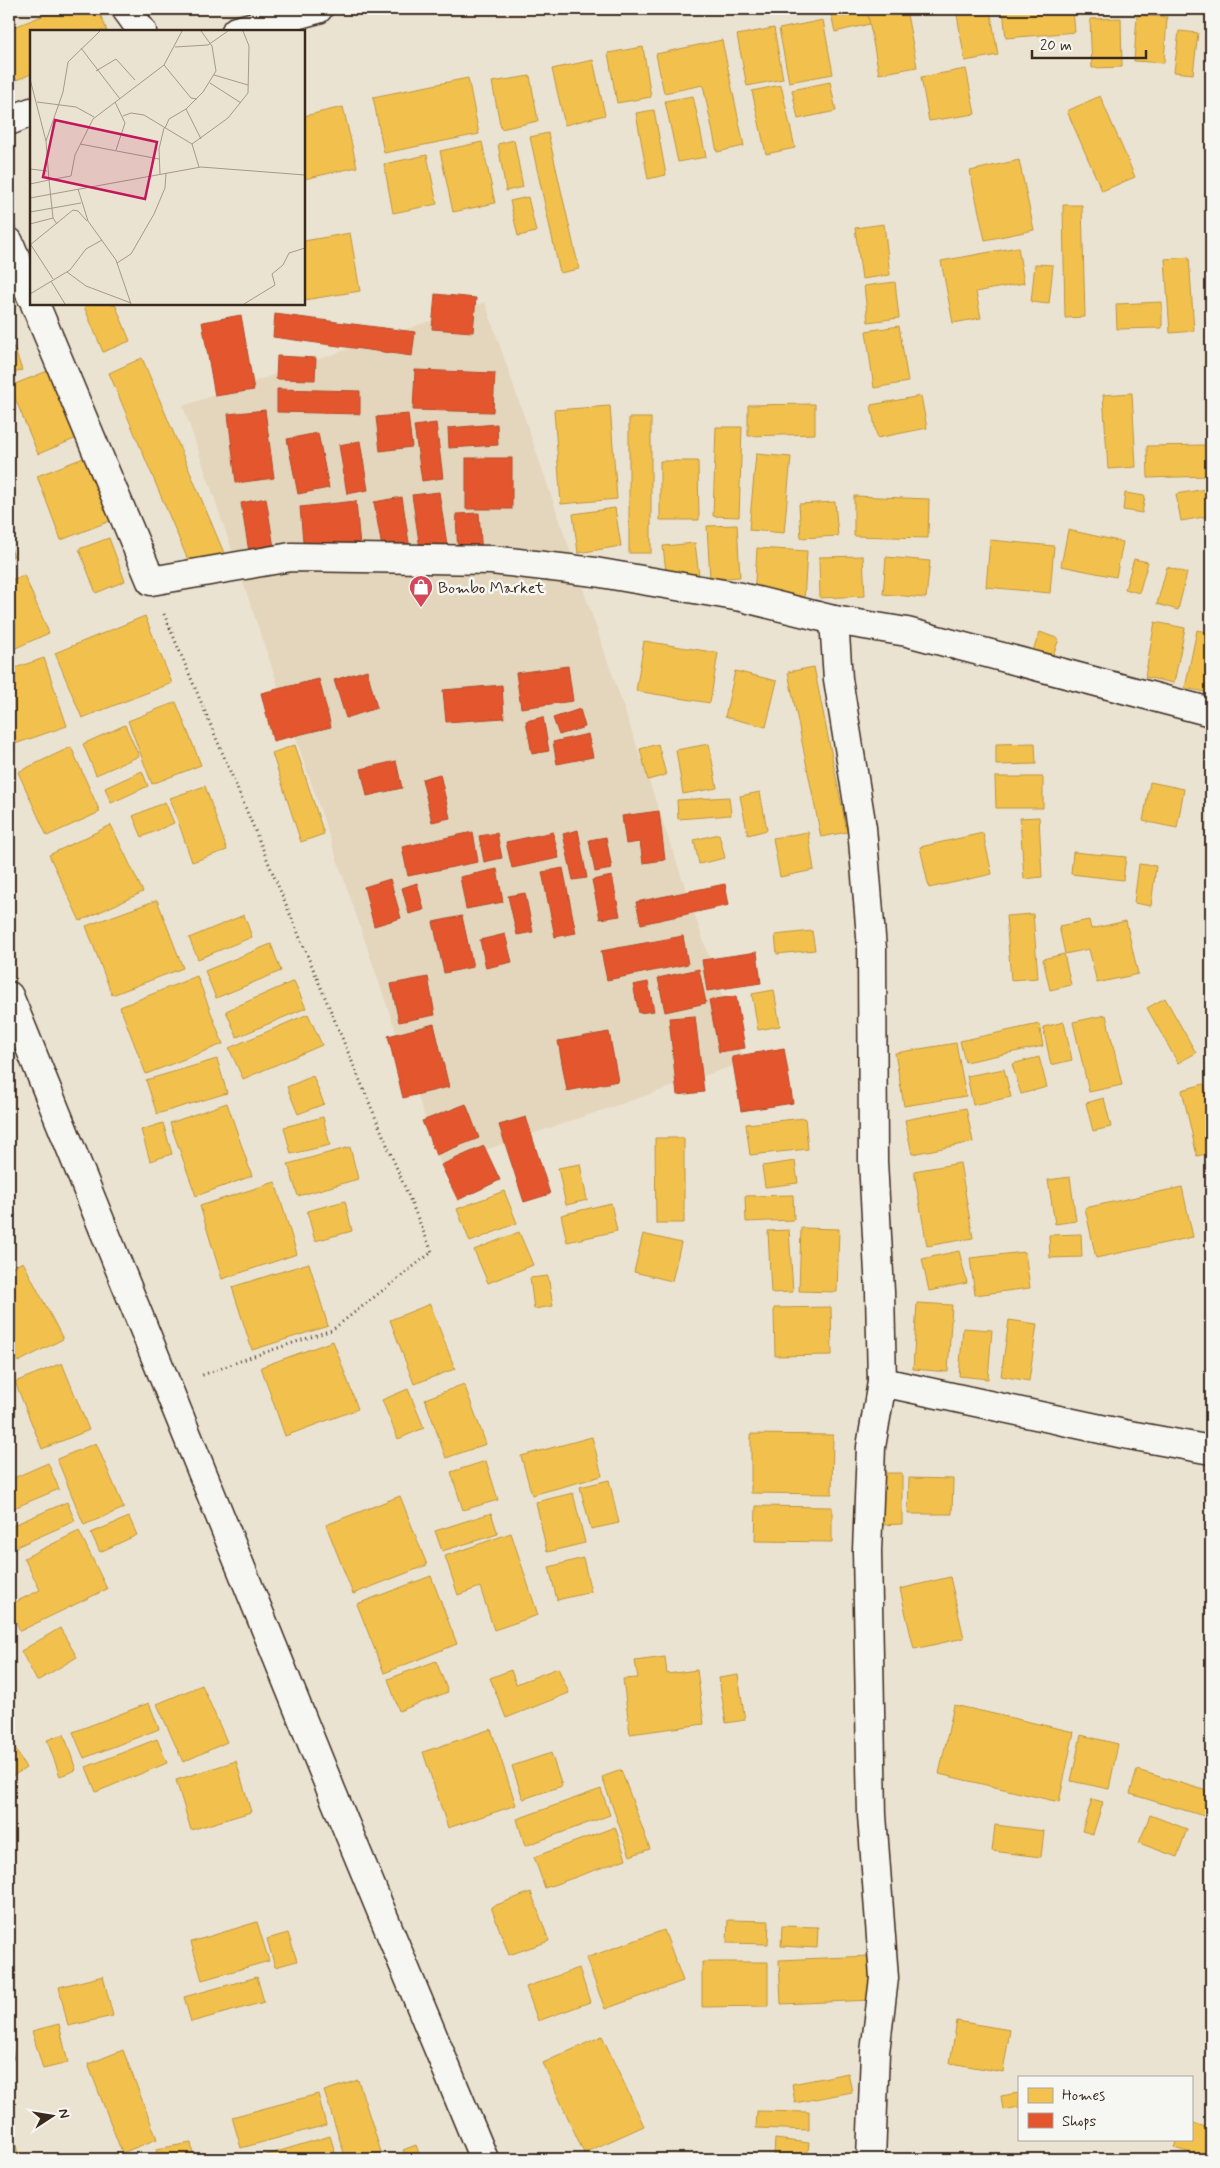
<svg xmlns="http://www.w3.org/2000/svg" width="1220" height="2168" font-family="Mynerve,sans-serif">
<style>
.built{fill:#e4d6bc}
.homes{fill:#f2c14e;stroke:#bb9440}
.shops{fill:#e4572e;stroke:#b14a29}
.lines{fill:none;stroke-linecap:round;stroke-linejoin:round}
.minor-casing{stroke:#3b2a1e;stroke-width:31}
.path{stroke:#3b2a1e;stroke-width:3;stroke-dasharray:1 4;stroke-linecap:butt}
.minor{stroke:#f6f6f2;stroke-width:28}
.labels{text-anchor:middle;stroke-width:5;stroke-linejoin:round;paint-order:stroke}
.poi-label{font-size:16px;fill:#3b2a1e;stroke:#f6f6f2;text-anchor:start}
.inset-road{fill:none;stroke:#a5998a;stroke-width:1}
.view{fill:#c2185b;fill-opacity:0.15;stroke:#c2185b;stroke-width:2.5}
.inset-edge{fill:none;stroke:#3b2a1e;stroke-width:2.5}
</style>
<rect width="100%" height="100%" fill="#ebe3d2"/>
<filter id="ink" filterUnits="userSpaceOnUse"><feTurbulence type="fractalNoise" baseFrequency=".02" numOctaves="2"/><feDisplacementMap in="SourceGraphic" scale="10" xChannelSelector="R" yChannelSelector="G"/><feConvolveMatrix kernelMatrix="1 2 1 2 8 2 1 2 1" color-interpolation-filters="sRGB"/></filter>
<g filter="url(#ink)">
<polygon class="built" points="485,302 745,1062 441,1165 183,406"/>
<g class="homes">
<polygon points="60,9 98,9 107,31 31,31 31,74 9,83 9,29"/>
<polygon points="830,9 871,9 874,23 835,32"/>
<polygon points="906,9 917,67 879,74 868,15"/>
<polygon points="956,9 990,9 998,55 965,61"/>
<polygon points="1003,9 1073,9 1075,32 1006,38"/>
<polygon points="1137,15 1167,17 1164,63 1134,61"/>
<polygon points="1121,18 1122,67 1092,68 1090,19"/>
<polygon points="823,20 833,74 789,82 779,29"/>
<polygon points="774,28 783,79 747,86 737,35"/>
<polygon points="1179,31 1198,33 1193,74 1174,72"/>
<polygon points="722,40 744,146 717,152 703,85 664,93 656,54"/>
<polygon points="643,47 651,97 617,103 608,53"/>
<polygon points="593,60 605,115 565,125 552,69"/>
<polygon points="966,69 975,114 929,121 921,77"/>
<polygon points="530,76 538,121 501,129 492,82"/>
<polygon points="468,78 479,134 384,153 373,97"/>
<polygon points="830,82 836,111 798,119 792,90"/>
<polygon points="781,85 795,148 766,154 752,91"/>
<polygon points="693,96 706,157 678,162 665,101"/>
<polygon points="1100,96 1135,177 1102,191 1067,111"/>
<polygon points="343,107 357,167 304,179 304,116"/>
<polygon points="654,110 666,175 648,179 636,113"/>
<polygon points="548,133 579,269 560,273 530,137"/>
<polygon points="514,140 523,187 506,191 498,144"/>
<polygon points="482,142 495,203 453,212 440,151"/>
<polygon points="427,155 437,204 393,213 384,164"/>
<polygon points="1019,160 1034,230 985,240 970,171"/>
<polygon points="528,197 536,232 518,236 510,201"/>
<polygon points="1063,205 1082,205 1085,317 1065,318"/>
<polygon points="884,224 890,275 862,279 855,228"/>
<polygon points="350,233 360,291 304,300 304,241"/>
<polygon points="1018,247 1024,283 976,292 981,318 953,323 941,261"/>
<polygon points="1189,257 1194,331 1170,333 1165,259"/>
<polygon points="1035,264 1053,265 1049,304 1031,302"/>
<polygon points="895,282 899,318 868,322 864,286"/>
<polygon points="1162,302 1162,328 1117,329 1116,304"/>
<polygon points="83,304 115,304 130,341 103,352"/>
<polygon points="899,326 908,382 874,388 866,331"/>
<polygon points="14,347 22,370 9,375 9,348"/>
<polygon points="142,358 224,553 191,567 109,373"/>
<polygon points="50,370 77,438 38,454 10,386"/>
<polygon points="1132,393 1136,467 1108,469 1103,395"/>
<polygon points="921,396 927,428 877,438 871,405"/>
<polygon points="815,404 815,434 748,436 748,405"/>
<polygon points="610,406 617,499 561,504 554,410"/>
<rect x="629" y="418" width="22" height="135"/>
<polygon points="716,427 742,427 739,517 713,516"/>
<polygon points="1206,445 1207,476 1148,478 1147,446"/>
<polygon points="756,454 791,457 784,533 749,530"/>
<polygon points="86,457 110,521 61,540 37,476"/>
<polygon points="660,461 698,461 699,520 660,520"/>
<polygon points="1206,489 1210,516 1181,521 1176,494"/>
<polygon points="1125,493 1145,496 1142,513 1123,510"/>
<polygon points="854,496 929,499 928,538 854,536"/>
<polygon points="835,502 838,536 801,538 799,504"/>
<polygon points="615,508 621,546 578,553 573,514"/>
<polygon points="737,525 740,577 710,579 707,526"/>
<polygon points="1068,530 1123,542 1116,577 1061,566"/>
<polygon points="109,538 125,581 96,593 79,549"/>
<polygon points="990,540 1054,546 1050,593 986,587"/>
<polygon points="695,543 699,576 667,581 663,546"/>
<polygon points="9,544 14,556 9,558"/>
<polygon points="757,548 807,551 804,601 754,597"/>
<polygon points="863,556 865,596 820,598 819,557"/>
<polygon points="886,557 930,561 926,598 883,594"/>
<polygon points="1134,559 1148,562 1139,593 1125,589"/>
<polygon points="1167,567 1187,573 1178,610 1157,604"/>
<polygon points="24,575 49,633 9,651 9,581"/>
<polygon points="145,616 172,683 82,718 55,653"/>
<polygon points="1155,622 1185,628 1174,683 1145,677"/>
<polygon points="1197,630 1211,633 1211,693 1185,688"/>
<polygon points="1040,632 1059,639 1051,660 1032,653"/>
<polygon points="644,641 718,653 710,703 636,691"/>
<polygon points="44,658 67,726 9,746 9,670"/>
<polygon points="814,667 847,832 821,837 788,672"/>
<polygon points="735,671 777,681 766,727 725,717"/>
<polygon points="176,702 201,765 152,784 128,721"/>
<polygon points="125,725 139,756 96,775 83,744"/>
<polygon points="1035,743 1036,764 996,765 996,744"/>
<polygon points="658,744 666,775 648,780 640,749"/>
<polygon points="709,744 717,788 683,794 676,750"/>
<polygon points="295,745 324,834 301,842 272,753"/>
<polygon points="71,747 100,812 47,836 18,772"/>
<polygon points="142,771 148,786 111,803 105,788"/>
<polygon points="995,777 1043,777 1043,808 996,808"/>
<polygon points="1150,782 1184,789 1177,828 1143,821"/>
<polygon points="205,786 227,850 192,862 170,798"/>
<polygon points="760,792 767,830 748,835 740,796"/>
<polygon points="729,797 731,815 678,819 677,800"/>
<polygon points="165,802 174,823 142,837 133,816"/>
<polygon points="1039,817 1042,877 1024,879 1020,818"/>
<polygon points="111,825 143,892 80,921 49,855"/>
<polygon points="808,832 814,870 780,877 773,838"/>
<polygon points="983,833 992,874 929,888 920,847"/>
<polygon points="719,834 725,858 699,864 694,840"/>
<polygon points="1073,852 1126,857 1123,880 1071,874"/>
<polygon points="1139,864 1156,866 1151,906 1134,903"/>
<polygon points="157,900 183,968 112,995 86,926"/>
<polygon points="1033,914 1038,978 1011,980 1006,916"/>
<polygon points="244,915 252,937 198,959 189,938"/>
<polygon points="1089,920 1091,929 1126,921 1138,974 1097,983 1089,949 1065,954 1059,926"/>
<polygon points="812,931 815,950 777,954 775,935"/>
<polygon points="271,944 281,971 216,998 205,971"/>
<polygon points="1064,954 1071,985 1050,990 1043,959"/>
<polygon points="197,976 223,1044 146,1074 120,1007"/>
<polygon points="294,981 306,1008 237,1037 226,1011"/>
<polygon points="774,990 780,1026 758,1030 752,994"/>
<polygon points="1165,998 1196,1053 1178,1063 1147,1008"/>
<polygon points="308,1014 322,1045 243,1079 229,1048"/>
<polygon points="1106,1015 1122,1085 1089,1092 1073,1022"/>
<polygon points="1064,1022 1072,1060 1051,1065 1043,1027"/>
<polygon points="1039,1024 1043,1046 965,1062 960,1041"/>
<polygon points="956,1043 966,1096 904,1106 895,1053"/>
<polygon points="1039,1057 1047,1087 1021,1094 1012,1064"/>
<polygon points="217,1059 227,1093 157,1114 146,1080"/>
<polygon points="1004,1069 1011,1097 973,1105 967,1076"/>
<polygon points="313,1076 324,1104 298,1114 287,1087"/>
<polygon points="1204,1084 1211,1116 1211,1153 1197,1156 1182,1090"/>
<polygon points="1104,1098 1111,1127 1093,1131 1086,1103"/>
<polygon points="227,1103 252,1176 196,1196 170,1123"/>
<polygon points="966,1108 973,1142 912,1154 905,1120"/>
<polygon points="323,1117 330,1145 291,1154 284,1127"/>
<polygon points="805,1118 808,1149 750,1155 746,1124"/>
<polygon points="163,1123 172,1154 150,1161 141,1130"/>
<polygon points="655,1138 684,1138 684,1223 656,1223"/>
<polygon points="350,1147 358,1179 298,1196 288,1164"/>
<polygon points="795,1161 798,1183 765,1187 762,1166"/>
<polygon points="960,1163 973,1238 927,1246 914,1171"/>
<polygon points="580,1164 587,1200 566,1205 558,1168"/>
<polygon points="1070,1177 1076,1221 1055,1224 1048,1180"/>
<polygon points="275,1182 297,1254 222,1279 200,1206"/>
<polygon points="1182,1187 1193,1237 1096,1258 1085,1208"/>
<polygon points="504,1191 517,1223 470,1242 457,1209"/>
<polygon points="793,1195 794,1220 746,1222 745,1196"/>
<polygon points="345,1201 352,1231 315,1241 307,1211"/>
<polygon points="611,1203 617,1231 567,1242 561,1215"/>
<polygon points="801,1228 839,1229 837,1292 799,1291"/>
<polygon points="789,1230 793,1292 771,1293 768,1231"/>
<polygon points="519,1232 533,1265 488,1283 474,1250"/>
<polygon points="643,1234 681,1243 672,1281 634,1272"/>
<polygon points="1081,1234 1082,1257 1050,1258 1049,1235"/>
<polygon points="959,1251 967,1283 929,1291 922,1259"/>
<polygon points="1025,1252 1030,1288 975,1295 970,1258"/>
<polygon points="23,1262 63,1339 18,1362 9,1344 9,1269"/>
<polygon points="309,1263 328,1326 252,1350 232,1287"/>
<polygon points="548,1276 553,1306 534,1309 530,1278"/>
<polygon points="917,1303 952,1305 948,1372 913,1369"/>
<polygon points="430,1304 455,1369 414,1384 390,1320"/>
<polygon points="831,1307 832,1355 775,1356 774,1308"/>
<polygon points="1009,1320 1037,1324 1029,1381 1001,1376"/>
<polygon points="963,1328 992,1330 988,1379 959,1376"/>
<polygon points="333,1341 358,1409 285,1436 261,1367"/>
<polygon points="62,1363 89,1430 42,1449 15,1382"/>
<polygon points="464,1384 486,1444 446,1458 425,1399"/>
<polygon points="408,1389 424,1428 398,1439 382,1400"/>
<polygon points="751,1434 833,1435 832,1494 751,1493"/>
<polygon points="592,1437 602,1476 532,1495 521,1456"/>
<polygon points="96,1443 124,1508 84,1525 57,1459"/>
<polygon points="486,1461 498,1500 463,1510 451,1472"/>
<polygon points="48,1463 59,1489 9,1510 9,1480"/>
<polygon points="879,1473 902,1473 902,1524 880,1525"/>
<polygon points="909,1478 953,1479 952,1514 908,1514"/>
<polygon points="609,1480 619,1523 591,1529 580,1487"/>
<polygon points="573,1493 585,1543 547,1552 536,1502"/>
<polygon points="400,1496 427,1565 353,1594 326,1525"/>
<polygon points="67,1502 75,1521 9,1550 9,1527"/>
<polygon points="756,1506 832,1507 832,1542 755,1541"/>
<polygon points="491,1513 498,1534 442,1551 435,1531"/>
<polygon points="129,1517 137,1535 100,1552 91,1533"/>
<polygon points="79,1531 107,1589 20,1631 9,1605 40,1590 24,1558"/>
<polygon points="511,1533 538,1615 494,1630 480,1587 458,1595 445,1556"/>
<polygon points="583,1558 591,1592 557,1600 549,1567"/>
<polygon points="431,1576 457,1644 384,1673 357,1604"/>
<polygon points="950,1577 964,1638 914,1649 900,1589"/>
<polygon points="60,1628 77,1657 37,1681 21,1651"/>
<polygon points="665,1657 667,1674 697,1670 704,1724 630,1734 623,1679 638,1678 635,1661"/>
<polygon points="436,1661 448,1692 399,1711 388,1679"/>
<polygon points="558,1668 569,1693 506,1718 490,1678 511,1670 516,1684"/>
<polygon points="738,1675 745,1720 726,1723 719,1678"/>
<polygon points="202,1685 227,1742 183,1762 157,1704"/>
<polygon points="149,1703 159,1729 84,1758 73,1732"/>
<polygon points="954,1705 1074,1732 1059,1802 939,1774"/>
<polygon points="491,1729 516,1805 448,1828 423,1752"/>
<polygon points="64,1734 76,1770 60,1776 47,1740"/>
<polygon points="1081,1735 1118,1744 1109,1789 1071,1781"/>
<polygon points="9,1738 26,1768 9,1778"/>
<polygon points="157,1739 167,1763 96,1792 86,1767"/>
<polygon points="551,1753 562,1786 523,1799 512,1766"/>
<polygon points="236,1761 251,1812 191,1830 176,1780"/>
<polygon points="621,1770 650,1849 630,1856 602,1777"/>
<polygon points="1137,1770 1211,1792 1211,1818 1130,1794"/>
<polygon points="601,1789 610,1815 525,1846 517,1819"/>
<polygon points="1092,1799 1103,1802 1093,1834 1082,1831"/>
<polygon points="1150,1815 1187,1829 1177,1857 1139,1843"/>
<polygon points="995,1825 1044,1831 1041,1857 992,1851"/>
<polygon points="615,1827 626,1859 545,1888 534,1857"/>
<polygon points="531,1892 549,1941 509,1955 491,1907"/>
<polygon points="728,1920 769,1921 768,1944 727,1943"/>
<polygon points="257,1922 269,1961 202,1980 191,1942"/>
<polygon points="782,1926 818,1927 817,1948 781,1946"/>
<polygon points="664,1930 683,1981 605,2009 586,1958"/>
<polygon points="288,1933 297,1961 275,1967 267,1939"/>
<polygon points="869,1956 872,2000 781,2004 779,1960"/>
<polygon points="702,1962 768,1962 768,2006 702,2007"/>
<polygon points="579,1968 590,2002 538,2021 526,1987"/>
<polygon points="103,1976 113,2016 68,2026 59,1987"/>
<polygon points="257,1977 264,2002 191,2022 184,1997"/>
<polygon points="957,2021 1010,2030 1003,2072 950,2063"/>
<polygon points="59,2024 68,2063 43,2069 32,2031"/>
<polygon points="9,2036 14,2059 9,2060"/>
<polygon points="602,2036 644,2126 584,2153 543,2063"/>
<polygon points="123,2050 157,2139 122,2153 88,2064"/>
<polygon points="848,2073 852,2092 795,2103 792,2084"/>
<polygon points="358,2080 381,2152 360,2159 346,2159 324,2091"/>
<polygon points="1019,2093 1019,2107 1003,2110 1001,2096"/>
<polygon points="318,2094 326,2125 241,2148 232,2117"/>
<polygon points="757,2111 809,2112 809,2130 756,2128"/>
<polygon points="9,2117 10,2117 19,2159 9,2159"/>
<polygon points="1191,2122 1211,2129 1211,2159 1174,2148 1177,2139 1191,2139"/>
<polygon points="330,2136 337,2159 253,2159"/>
<polygon points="775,2139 809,2143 807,2158 774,2155"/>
<polygon points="191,2143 194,2159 158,2159 156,2149"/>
<polygon points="416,2145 421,2159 407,2159 403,2150"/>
</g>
<g class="shops">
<polygon points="435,294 476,298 473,332 432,329"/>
<polygon points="275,314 415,332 412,356 273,337"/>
<polygon points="241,315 254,390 215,396 202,322"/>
<polygon points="277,356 316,358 315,380 276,379"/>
<polygon points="415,370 495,373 493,412 413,410"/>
<polygon points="277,389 360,391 360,414 277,412"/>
<polygon points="265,410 274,478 236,483 228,414"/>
<polygon points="408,414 412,447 380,451 376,417"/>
<polygon points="436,423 443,478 422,481 414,426"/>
<polygon points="497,424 498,445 449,448 448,428"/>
<polygon points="318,433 329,488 298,494 287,439"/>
<polygon points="360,441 368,490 347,494 339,445"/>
<rect x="466" y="458" width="46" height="51"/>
<polygon points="439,492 448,551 421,555 412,495"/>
<polygon points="402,497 410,549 383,553 374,502"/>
<polygon points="266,498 275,554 250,558 241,503"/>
<polygon points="356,501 360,547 304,553 300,507"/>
<polygon points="479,513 482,555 458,557 456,514"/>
<polygon points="568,666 573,701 521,708 516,673"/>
<polygon points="367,670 377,708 346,718 334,680"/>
<polygon points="319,679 331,727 273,741 261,693"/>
<polygon points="502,685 504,718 446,722 443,690"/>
<polygon points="580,709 585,727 559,735 553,718"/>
<polygon points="543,717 549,751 532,754 526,721"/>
<polygon points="588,734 593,757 557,764 553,742"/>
<polygon points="396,761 402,788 367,796 361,769"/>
<polygon points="440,774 450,818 432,822 422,779"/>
<polygon points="659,811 665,860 643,863 640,842 626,844 622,816"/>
<polygon points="578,830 587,878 573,880 563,834"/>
<polygon points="473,832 478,862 408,876 402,847"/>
<polygon points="553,832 559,858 512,868 506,842"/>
<polygon points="497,833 502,858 484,862 479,836"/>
<polygon points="606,837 612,869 595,872 589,840"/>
<polygon points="563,868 576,933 555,937 542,872"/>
<polygon points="497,869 503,902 466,909 460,877"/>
<polygon points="612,876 620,916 600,919 592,880"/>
<polygon points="390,879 401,918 374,926 364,887"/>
<polygon points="417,883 424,910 409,914 402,888"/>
<polygon points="725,884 729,905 641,924 636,902"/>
<polygon points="525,893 533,932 517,935 508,896"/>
<polygon points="462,916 473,967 444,973 433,922"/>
<polygon points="505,934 512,962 486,968 480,940"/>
<polygon points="683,936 688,964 607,980 601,951"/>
<polygon points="757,952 761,983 707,991 702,960"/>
<polygon points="699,969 706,1003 665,1012 658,978"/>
<polygon points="428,977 435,1015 399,1022 391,984"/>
<polygon points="648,982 654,1011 639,1013 633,985"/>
<polygon points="736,996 745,1048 719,1052 709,1000"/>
<polygon points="695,1016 704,1092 677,1095 669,1018"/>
<polygon points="434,1024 449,1087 403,1098 388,1036"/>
<polygon points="609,1032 618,1081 567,1091 558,1041"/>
<polygon points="784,1048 793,1103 741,1111 732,1057"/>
<polygon points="466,1104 479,1138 436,1155 422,1121"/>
<polygon points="526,1117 550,1194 524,1202 499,1125"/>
<polygon points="484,1146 500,1180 458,1200 441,1165"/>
</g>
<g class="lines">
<g class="minor-casing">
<g id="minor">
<polyline points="126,9 142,31"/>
<polyline points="236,31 318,9"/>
<polyline points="9,121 31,112"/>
<polyline points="9,242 31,296"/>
<polyline points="35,304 151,581 291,557 492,560 595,572 741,597 834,620 907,632 1211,712"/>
<polyline points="834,620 838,679 862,828 872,949 873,1161 880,1292 882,1382 871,1447 867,1551 872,1815 884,1978 875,2052 871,2159"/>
<polyline points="9,996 331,1790 484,2159"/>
<polyline points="882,1382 1124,1434 1211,1450"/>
</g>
</g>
<polyline class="path" points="164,614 432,1252 332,1330 254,1356 200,1376"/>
<use href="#minor" class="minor"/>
</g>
</g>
<defs>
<g id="shop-pin" transform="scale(1.25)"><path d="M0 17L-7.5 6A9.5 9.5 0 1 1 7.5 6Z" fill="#d1495b" stroke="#f6f6f2"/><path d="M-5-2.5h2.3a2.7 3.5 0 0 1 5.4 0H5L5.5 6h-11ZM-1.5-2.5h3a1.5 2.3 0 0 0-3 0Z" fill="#fff"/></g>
</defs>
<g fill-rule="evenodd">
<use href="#shop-pin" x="421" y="587"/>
</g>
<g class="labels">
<g class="poi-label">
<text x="438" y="593">Bombo Market</text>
</g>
</g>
<g transform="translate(30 30)">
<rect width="275" height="275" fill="#ebe3d2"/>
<path class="inset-road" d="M145 17 178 15 198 1M51 18 90 69M134 35 161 68 167 69M66 41 86 29 105 50M184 45 218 55M0 49 16 111 19 150 0 154M180 53 211 73M7 72 46 77 64 87M85 72 95 93 86 120M156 79 171 109M93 86 101 83 114 85 162 114 169 137M135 98 139 89 156 79 173 62 186 41 182 16 171 1M16 111 33 62 38 32 70 1M50 114 129 129M162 114 198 88 218 63 219 16 213 1M0 139 17 141M130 144 129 119 134 98M48 159 58 191 86 230 101 274M0 168 171 137 275 145M0 182 51 173M0 194 23 188M27 194 23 188 19 150 41 146 45 125 63 89 134 35 152 1M0 215 43 180 48 181 57 191M1 215 23 249M87 233 101 224 124 184 135 158 136 143M37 242 56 256 101 273M21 251 35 274M0 264 40 240 56 219 72 210M214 274 245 255 242 244 253 235 259 223 275 218"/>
<path class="view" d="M25 90 127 112 115 169 13 147Z"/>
<rect width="275" height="275" class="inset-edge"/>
</g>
<rect width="1220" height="2168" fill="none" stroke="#f6f6f2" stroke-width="30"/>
<rect x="15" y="15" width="1190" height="2138" fill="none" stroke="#3b2a1e" stroke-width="2" filter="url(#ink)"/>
<rect x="1018" y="2076" width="175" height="65" fill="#f6f6f2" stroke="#aba49d"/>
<rect x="1028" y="2088" width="25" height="15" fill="#f2c14e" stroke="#aba49d"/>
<text x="1062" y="2100" font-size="15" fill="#3b2a1e">Homes</text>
<rect x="1028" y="2113" width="25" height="15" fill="#e4572e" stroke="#aba49d"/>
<text x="1062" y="2126" font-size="15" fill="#3b2a1e">Shops</text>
<g transform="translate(52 2116) rotate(78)" stroke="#f6f6f2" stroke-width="4" paint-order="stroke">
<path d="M0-4L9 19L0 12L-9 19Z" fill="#3b2a1e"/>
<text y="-8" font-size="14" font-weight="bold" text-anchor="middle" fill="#3b2a1e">N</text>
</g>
<path d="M1032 50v8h114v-8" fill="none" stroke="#3b2a1e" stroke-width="2.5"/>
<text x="1040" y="50" font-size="15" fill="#3b2a1e" stroke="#f6f6f2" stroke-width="4" paint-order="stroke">20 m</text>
</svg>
